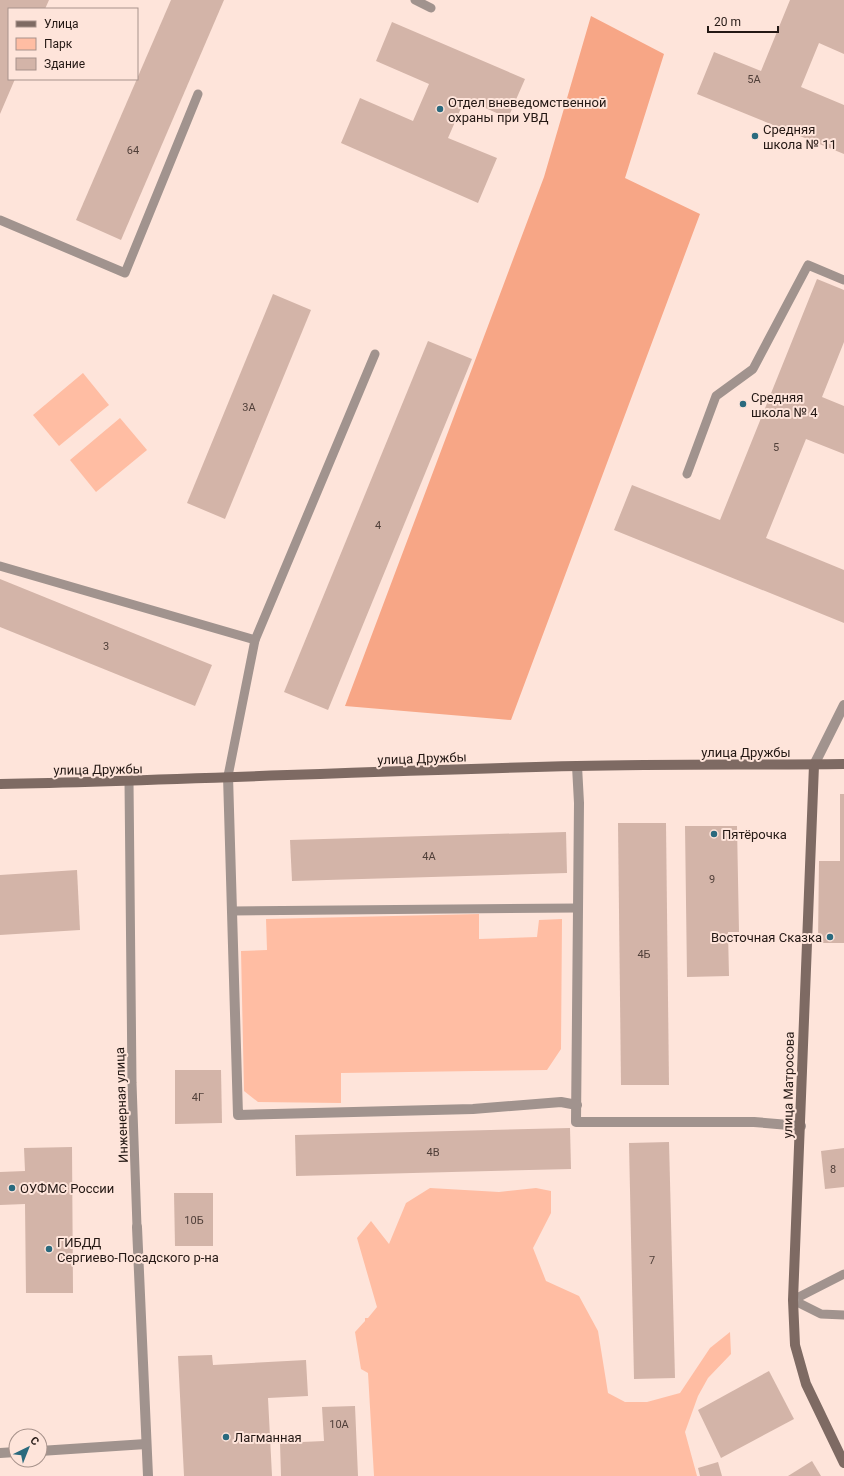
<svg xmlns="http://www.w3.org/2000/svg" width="844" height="1476" font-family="Roboto,sans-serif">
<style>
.green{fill:#ffbda3}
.forest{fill:#f7a686}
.building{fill:#d3b4a8}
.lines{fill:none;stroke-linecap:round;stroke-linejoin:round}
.lane{stroke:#a1938e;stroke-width:9}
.street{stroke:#a1938e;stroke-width:10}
.secondary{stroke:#7e6a63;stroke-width:10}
.poi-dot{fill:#2a6a7e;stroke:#fee4da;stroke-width:1.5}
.labels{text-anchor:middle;stroke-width:4;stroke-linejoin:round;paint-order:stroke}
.number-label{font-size:11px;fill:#503f39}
.poi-label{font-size:13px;fill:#241814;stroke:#fee4da;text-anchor:start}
.street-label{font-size:13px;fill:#241814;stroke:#fee4da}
</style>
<rect width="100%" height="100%" fill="#fee4da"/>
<g class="green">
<polygon points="83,373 109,405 59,446 33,415"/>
<polygon points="120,418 147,450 96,492 70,460"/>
<polygon points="479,914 479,939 537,937 539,920 562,919 561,1049 547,1070 341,1073 341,1103 258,1102 244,1091 241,951 267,950 266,919"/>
<polygon points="430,1188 499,1192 536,1188 551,1191 551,1213 533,1248 546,1281 579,1296 598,1331 608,1393 625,1402 647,1402 680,1393 710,1348 730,1332 731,1354 708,1378 698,1396 685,1432 697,1476 374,1476 368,1373 361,1369 355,1332 365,1321 365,1318 368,1318 377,1307 357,1238 371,1221 389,1244 406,1203"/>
</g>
<polygon class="forest" points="591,16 664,54 625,178 700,214 511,720 345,706 544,177"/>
<g class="building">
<polygon points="0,0 49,0 45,9 9,9 9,79 15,79 0,114"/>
<polygon points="171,0 224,0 121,240 76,220"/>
<polygon points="790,0 844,0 844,54 819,43 801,87 844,105 844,154 697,94 714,52 761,71"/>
<polygon points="392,22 525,79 508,118 465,99 448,138 497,158 478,203 341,143 360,98 413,121 429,84 376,61"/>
<polygon points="817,279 844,290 844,342 822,397 844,406 844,454 806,439 766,538 844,570 844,623 614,530 632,485 720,520"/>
<polygon points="273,294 311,310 225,519 187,503"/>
<polygon points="428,341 472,359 328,710 284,692"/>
<polygon points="0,579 212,665 195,706 0,627"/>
<polygon points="840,794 844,794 844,943 818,943 819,861 840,861"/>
<polygon points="618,823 666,823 669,1085 621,1085"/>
<polygon points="685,826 737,826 739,932 728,932 729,976 687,977"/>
<polygon points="566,832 567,873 292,881 290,840"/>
<polygon points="77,870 80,930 0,935 0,875"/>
<polygon points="175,1070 221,1070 222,1123 175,1124"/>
<polygon points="570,1128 571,1169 296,1176 295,1135"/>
<polygon points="669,1142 675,1378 634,1379 629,1143"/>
<polygon points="72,1147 73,1293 26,1293 25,1204 0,1205 0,1172 25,1171 24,1148"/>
<polygon points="844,1148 844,1187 825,1189 821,1151"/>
<polygon points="174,1193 213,1193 213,1246 175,1246"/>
<polygon points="212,1355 213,1365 306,1360 308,1396 268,1398 272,1476 184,1476 178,1356"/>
<polygon points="769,1371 794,1419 721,1458 698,1410"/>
<polygon points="355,1406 358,1476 281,1476 280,1443 324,1441 322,1407"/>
<polygon points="812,1461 821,1476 788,1476"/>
<polygon points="718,1462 722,1476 700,1476 698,1468"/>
</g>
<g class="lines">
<g class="lane">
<polyline points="415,0 431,8"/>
<polyline points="0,220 125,273 198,94"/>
<polyline points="687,474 716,396 753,369 808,265 844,280"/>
<polyline points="0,566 255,640"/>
<polyline points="228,776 255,640 375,354"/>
<polyline points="129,781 132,1083 137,1227"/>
<polyline points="232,911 578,908"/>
<polyline points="793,1300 844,1274"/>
<polyline points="793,1300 821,1314 844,1315"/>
</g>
<g class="street">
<polyline points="814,765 844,705"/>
<polyline points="577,766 579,803 576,1122 754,1122 801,1126"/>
<polyline points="228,776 238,1115 473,1109 561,1102 577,1105"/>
<polyline points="137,1227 148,1476"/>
<polyline points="40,1451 146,1444"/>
<polyline points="0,1453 16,1452"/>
</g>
<g class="secondary">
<polyline points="814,765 793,1300 795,1345 806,1384 844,1463"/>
<path d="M0 784C192 780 384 770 577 766 666 764 755 765 844 764"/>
</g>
</g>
<g class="poi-dot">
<circle cx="440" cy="109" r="4"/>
<circle cx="755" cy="136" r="4"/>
<circle cx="743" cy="404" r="4"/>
<circle cx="714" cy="834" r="4"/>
<circle cx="830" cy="937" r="4"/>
<circle cx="12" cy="1188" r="4"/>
<circle cx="49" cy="1249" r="4"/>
<circle cx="226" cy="1437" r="4"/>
</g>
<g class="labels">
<g class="number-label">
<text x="754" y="83">5А</text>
<text x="133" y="154">64</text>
<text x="249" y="411">3А</text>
<text x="776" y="451">5</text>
<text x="378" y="529">4</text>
<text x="106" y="650">3</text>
<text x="429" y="860">4А</text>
<text x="712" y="883">9</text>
<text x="644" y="958">4Б</text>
<text x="198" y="1101">4Г</text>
<text x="433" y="1156">4В</text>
<text x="833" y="1173">8</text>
<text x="194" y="1224">10Б</text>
<text x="652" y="1264">7</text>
<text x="339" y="1428">10А</text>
</g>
<g class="poi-label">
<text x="448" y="107">Отдел вневедомственной<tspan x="448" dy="15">охраны при УВД</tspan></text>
<text x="763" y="134">Средняя<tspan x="763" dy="15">школа № 11</tspan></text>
<text x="751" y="402">Средняя<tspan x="751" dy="15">школа № 4</tspan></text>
<text x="722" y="839">Пятёрочка</text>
<text x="822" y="942" text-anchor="end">Восточная Сказка</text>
<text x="20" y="1193">ОУФМС России</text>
<text x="57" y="1247">ГИБДД<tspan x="57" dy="15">Сергиево-Посадского р-на</tspan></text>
<text x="234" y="1442">Лагманная</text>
</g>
<g class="street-label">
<text x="746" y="757">улица Дружбы</text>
<text transform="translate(422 758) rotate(-2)" y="5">улица Дружбы</text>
<text transform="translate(98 769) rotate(-1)" y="5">улица Дружбы</text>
<text transform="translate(788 1085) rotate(-89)" y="5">улица Матросова</text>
<text transform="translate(121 1105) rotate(-92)" y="5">Инженерная улица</text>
</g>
</g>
<rect x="8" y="8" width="130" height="72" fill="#fee4da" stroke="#a7928b"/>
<rect x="16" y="21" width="20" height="6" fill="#7e6a63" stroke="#a7928b"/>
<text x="44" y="28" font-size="12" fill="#241814">Улица</text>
<rect x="16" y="38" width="20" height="12" fill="#ffbda3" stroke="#a7928b"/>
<text x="44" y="48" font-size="12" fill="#241814">Парк</text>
<rect x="16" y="58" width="20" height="12" fill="#d3b4a8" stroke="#a7928b"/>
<text x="44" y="68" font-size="12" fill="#241814">Здание</text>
<g transform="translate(28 1448) rotate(43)"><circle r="19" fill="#fee4da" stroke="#a7928b"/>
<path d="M0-3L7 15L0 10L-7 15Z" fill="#2a6a7e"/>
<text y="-6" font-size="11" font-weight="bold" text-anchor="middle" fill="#241814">С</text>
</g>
<path d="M708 26v6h70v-6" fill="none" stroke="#241814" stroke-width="2"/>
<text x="714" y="26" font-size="12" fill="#241814" stroke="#fee4da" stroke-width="3" paint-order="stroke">20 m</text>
</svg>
